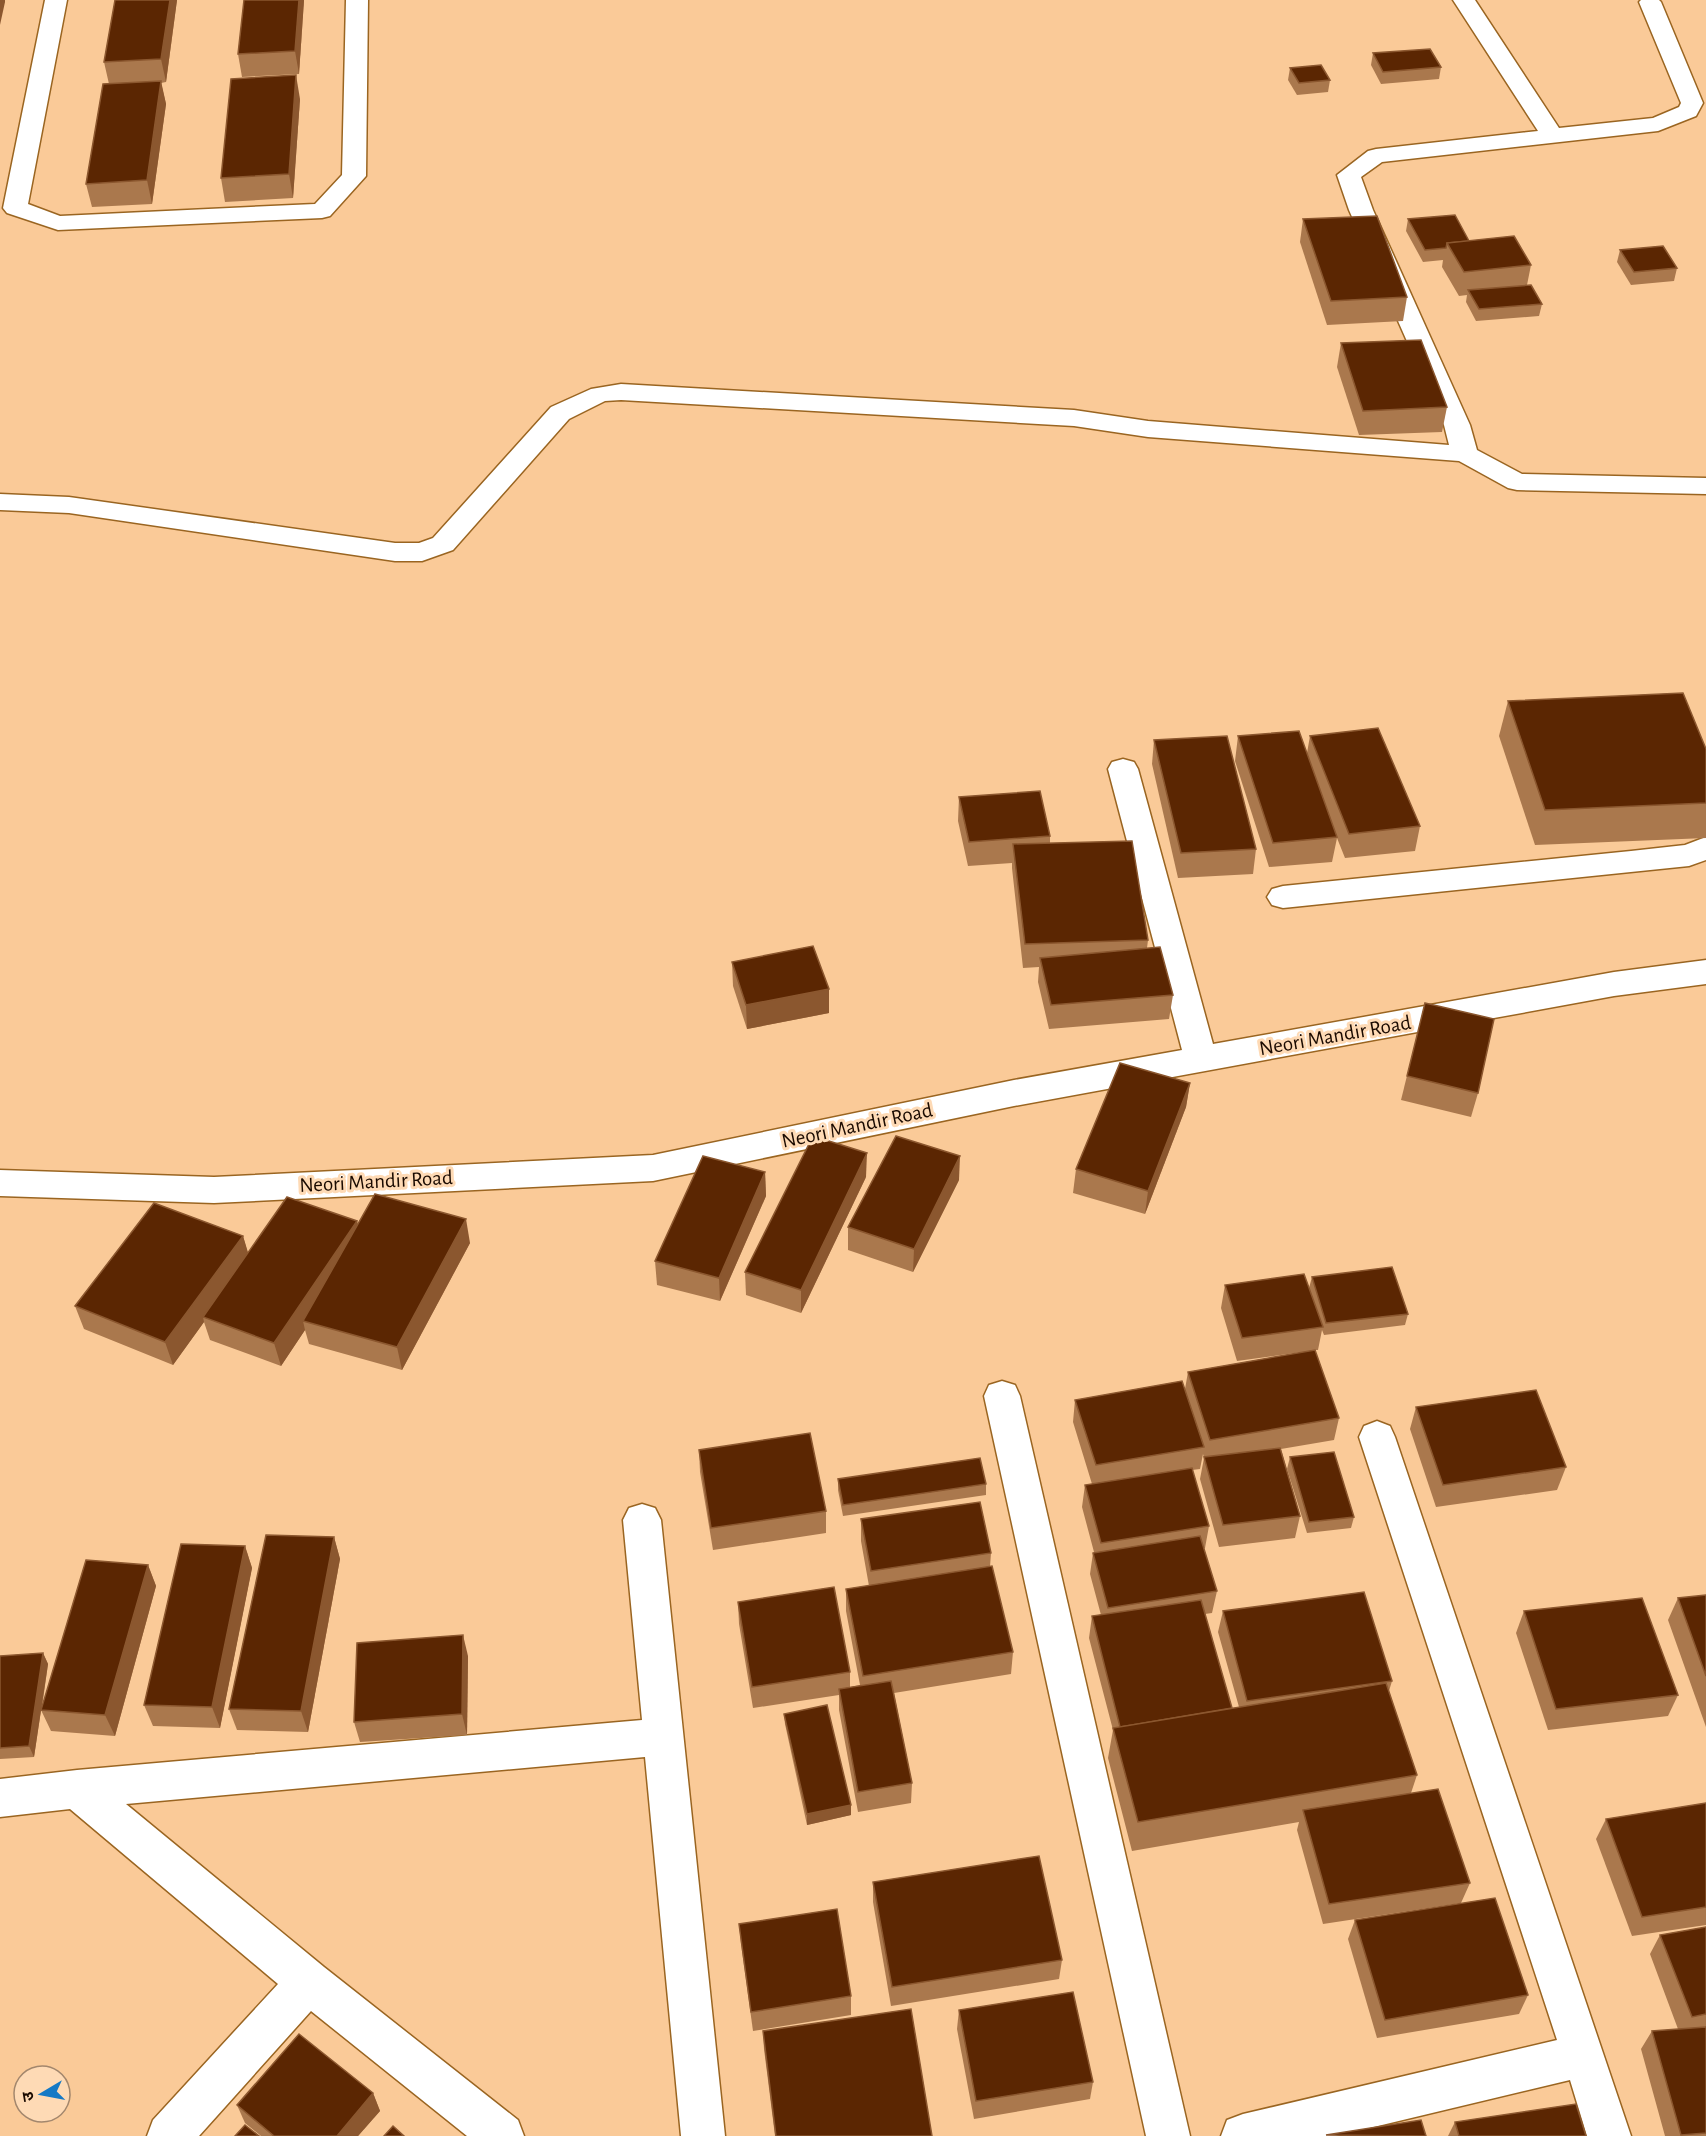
<svg xmlns="http://www.w3.org/2000/svg" width="1706" height="2136" font-family="'Alegreya Sans','Noto Sans Devanagari',sans-serif">
<style>
.lines{fill:none;stroke-linecap:round;stroke-linejoin:round}
.lane-casing{stroke:#9a6521;stroke-width:3}
.street-casing{stroke:#9a6521;stroke-width:3}
.lane{fill:#fff;fill-rule:evenodd}
.street{fill:#fff;fill-rule:evenodd}
.wall{fill:#aa784d}
.shaded-wall{fill:#8b572f}
.building{fill:#5b2602;stroke:#8b572f;stroke-width:1.5}
.labels{text-anchor:middle;stroke-width:6;stroke-linejoin:round;paint-order:stroke}
.street-label{font-size:21px;fill:#1a0a00;stroke:#fedab5}
</style>
<rect width="100%" height="100%" fill="#faca98"/>
<g class="lines">
<g class="lane-casing">
<polygon id="lane" points="45,0 67,0 28,204 60,216 315,204 342,175 346,0 368,0 366,176 330,216 322,218 58,230 7,213 3,208"/>
</g>
<g class="street-casing">
<g id="street">
<polygon points="1453,0 1475,0 1559,128 1653,118 1679,107 1681,103 1639,2 1641,0 1659,0 1661,2 1703,103 1696,116 1658,131 1382,162 1361,177 1373,210 1470,425 1477,450 1522,474 1706,478 1706,494 1517,490 1508,488 1459,461 1148,437 1074,426 621,400 605,401 569,419 453,550 422,561 395,561 69,513 0,510 0,494 69,497 395,543 419,543 433,538 551,407 591,389 621,384 1074,410 1148,421 1449,445 1444,425 1349,210 1337,175 1368,151 1376,149 1538,131"/>
<polygon points="1123,759 1134,762 1138,769 1213,1044 1614,972 1706,960 1706,984 1614,996 1014,1106 653,1181 214,1203 0,1196 0,1170 214,1177 653,1155 1014,1080 1182,1050 1108,769 1112,762"/>
<polygon points="1706,837 1706,860 1689,866 1283,908 1272,905 1267,897 1272,889 1283,886 1631,851 1685,845"/>
<polygon points="1002,1381 1015,1385 1020,1396 1190,2136 1146,2136 984,1396 989,1385"/>
<polygon points="1377,1421 1390,1426 1395,1437 1631,2136 1587,2136 1570,2080 1336,2136 1221,2136 1227,2120 1243,2114 1557,2040 1359,1437 1364,1426"/>
<polygon points="642,1504 655,1508 661,1520 725,2136 681,2136 645,1757 126,1804 324,1967 518,2120 524,2136 467,2136 311,2011 199,2136 147,2136 153,2120 278,1984 70,1809 0,1817 0,1779 77,1770 642,1720 623,1520 629,1508"/>
</g>
</g>
<use href="#lane" class="lane"/>
<use href="#street" class="street"/>
</g>
<g class="wall">
<polygon points="115,0 177,0 166,82 161,83 166,104 152,204 92,207 86,184 109,84 104,62"/>
<polygon points="304,0 299,74 242,77 238,54"/>
<polygon points="1373,53 1441,67 1439,79 1381,84 1371,65"/>
<polygon points="1290,68 1330,80 1328,92 1297,95 1288,80"/>
<polygon points="300,99 293,198 225,202 221,178"/>
<polygon points="1303,219 1407,297 1403,321 1327,325 1300,242"/>
<polygon points="1408,219 1531,265 1527,285 1542,304 1539,316 1476,321 1466,302 1467,295 1459,296 1442,267 1443,260 1423,262 1406,231"/>
<polygon points="1620,250 1677,268 1674,281 1631,285 1617,262"/>
<polygon points="1341,343 1447,407 1442,432 1359,435 1337,367"/>
<polygon points="1508,701 1706,749 1706,838 1535,845 1499,736"/>
<polygon points="1238,736 1307,753 1310,736 1420,826 1415,851 1345,858 1337,838 1332,862 1269,867 1235,761"/>
<polygon points="1154,740 1256,849 1253,874 1178,878 1152,764"/>
<polygon points="959,797 1050,836 1050,843 1148,940 1147,948 1173,995 1169,1019 1049,1029 1038,982 1039,967 1023,968 1012,868 1012,863 968,866 958,821"/>
<polygon points="732,962 829,989 829,1013 747,1029 733,986"/>
<polygon points="1425,1003 1478,1093 1471,1117 1401,1100"/>
<polygon points="1190,1083 1186,1107 1145,1214 1073,1193 1076,1169"/>
<polygon points="765,1172 766,1196 720,1301 657,1285 655,1261"/>
<polygon points="866,1177 801,1313 746,1295 745,1272"/>
<polygon points="959,1180 913,1272 848,1250 848,1227"/>
<polygon points="357,1221 358,1224 470,1243 402,1370 309,1344 305,1330 281,1366 210,1340 204,1322 173,1365 84,1329 75,1306 243,1236 248,1254"/>
<polygon points="1312,1277 1408,1314 1405,1325 1324,1335 1322,1330 1318,1350 1315,1350 1339,1418 1334,1440 1281,1449 1300,1516 1295,1538 1219,1547 1200,1479 1204,1458 1203,1454 1200,1469 1192,1470 1209,1526 1205,1548 1204,1549 1217,1591 1212,1613 1205,1614 1232,1708 1239,1707 1218,1632 1223,1611 1392,1681 1389,1691 1417,1775 1411,1793 1470,1883 1461,1903 1323,1924 1297,1830 1299,1822 1132,1851 1108,1758 1113,1730 1089,1638 1092,1616 1101,1615 1090,1574 1093,1553 1094,1552 1082,1507 1085,1485 1092,1484 1073,1422 1075,1400 1185,1389 1188,1372 1302,1352 1237,1361 1221,1308 1225,1285 1309,1288"/>
<polygon points="1416,1407 1566,1467 1557,1490 1436,1507 1410,1429"/>
<polygon points="699,1450 826,1511 826,1533 713,1550 700,1472"/>
<polygon points="1290,1457 1354,1517 1351,1528 1307,1533 1287,1469"/>
<polygon points="838,1479 986,1484 986,1495 843,1516 838,1490"/>
<polygon points="861,1519 991,1553 990,1567 1013,1652 1011,1674 894,1693 912,1783 911,1803 858,1812 839,1710 839,1695 753,1708 739,1624 738,1602 850,1672 850,1687 860,1685 846,1611 846,1589 869,1586 861,1541"/>
<polygon points="334,1537 340,1559 308,1732 237,1730 229,1709"/>
<polygon points="245,1546 252,1568 220,1728 153,1726 144,1705"/>
<polygon points="148,1565 156,1586 115,1736 51,1731 41,1710 34,1757 0,1759 0,1656 43,1653 48,1664 42,1707"/>
<polygon points="1706,1595 1706,1727 1668,1620 1678,1598"/>
<polygon points="1524,1611 1678,1695 1668,1716 1548,1730 1516,1633"/>
<polygon points="468,1656 467,1735 360,1742 354,1722"/>
<polygon points="784,1714 851,1805 851,1815 807,1825 785,1724"/>
<polygon points="1706,1803 1706,1925 1632,1936 1596,1839 1606,1819"/>
<polygon points="873,1882 1062,1960 1059,1979 891,2006 873,1902"/>
<polygon points="1355,1920 1528,1995 1519,2014 1377,2038 1348,1939"/>
<polygon points="739,1924 851,1996 851,2015 753,2031 741,1944"/>
<polygon points="1706,1927 1706,2136 1665,2136 1641,2049 1652,2031 1678,2029 1650,1954 1660,1935"/>
<polygon points="959,2010 1093,2082 1090,2099 974,2119 957,2029"/>
<polygon points="763,2031 932,2136 775,2136 764,2049"/>
<polygon points="373,2093 380,2111 358,2136 261,2136 245,2123 237,2105"/>
<polygon points="1455,2122 1586,2136 1448,2136"/>
</g>
<g class="shaded-wall">
<polygon points="0,0 5,0 5,2 0,25"/>
<polygon points="170,0 177,0 166,82 161,59"/>
<polygon points="299,0 304,0 299,74 295,51"/>
<polygon points="296,75 300,99 293,198 289,174"/>
<polygon points="161,81 166,104 152,204 147,180"/>
<polygon points="829,989 829,1013 747,1029 746,1005"/>
<polygon points="1190,1083 1186,1107 1145,1214 1148,1191"/>
<polygon points="867,1153 866,1177 801,1313 801,1290"/>
<polygon points="960,1156 959,1180 913,1272 914,1249"/>
<polygon points="765,1172 766,1196 720,1301 719,1278"/>
<polygon points="466,1219 470,1243 402,1370 397,1347"/>
<polygon points="357,1221 362,1245 303,1321 305,1330 281,1366 274,1343"/>
<polygon points="243,1236 250,1259 203,1317 204,1322 173,1365 165,1342"/>
<polygon points="334,1537 340,1559 308,1732 301,1711"/>
<polygon points="245,1546 252,1568 220,1728 212,1707"/>
<polygon points="148,1565 156,1586 115,1736 105,1715"/>
<polygon points="463,1635 468,1656 467,1735 462,1714"/>
<polygon points="43,1653 48,1664 34,1757 29,1746"/>
<polygon points="851,1805 851,1815 807,1825 807,1814"/>
<polygon points="373,2093 380,2111 358,2136 337,2136"/>
</g>
<g class="building">
<polygon points="115,0 170,0 161,59 104,62"/>
<polygon points="244,0 299,0 295,51 238,54"/>
<polygon points="1430,49 1441,67 1383,72 1373,53"/>
<polygon points="1321,65 1330,80 1299,83 1290,68"/>
<polygon points="296,75 289,174 221,178 231,79"/>
<polygon points="161,81 147,180 86,184 103,84"/>
<polygon points="1455,215 1469,241 1447,243 1446,248 1425,250 1408,219"/>
<polygon points="1377,216 1407,297 1331,301 1303,219"/>
<polygon points="1514,236 1531,265 1464,272 1447,243"/>
<polygon points="1663,246 1677,268 1634,272 1620,250"/>
<polygon points="1531,285 1542,304 1479,309 1468,290"/>
<polygon points="1421,340 1447,407 1363,411 1341,343"/>
<polygon points="1683,693 1706,749 1706,803 1545,810 1508,701"/>
<polygon points="1378,728 1420,826 1349,834 1310,736"/>
<polygon points="1299,731 1337,837 1273,843 1238,736"/>
<polygon points="1227,736 1256,849 1181,853 1154,740"/>
<polygon points="1040,791 1050,836 969,842 959,797"/>
<polygon points="1132,841 1148,940 1025,944 1013,844"/>
<polygon points="813,946 829,989 746,1005 732,962"/>
<polygon points="1160,947 1173,995 1051,1005 1040,958"/>
<polygon points="1425,1003 1494,1019 1478,1093 1407,1076"/>
<polygon points="1120,1063 1190,1083 1148,1191 1076,1169"/>
<polygon points="813,1136 867,1153 801,1290 745,1272"/>
<polygon points="896,1136 960,1156 914,1249 848,1227"/>
<polygon points="703,1156 765,1172 719,1278 655,1261"/>
<polygon points="375,1194 466,1219 397,1347 303,1321"/>
<polygon points="287,1197 357,1221 274,1343 203,1317"/>
<polygon points="154,1203 243,1236 165,1342 75,1306"/>
<polygon points="1392,1267 1408,1314 1326,1323 1312,1277"/>
<polygon points="1304,1274 1323,1327 1242,1338 1225,1285"/>
<polygon points="1315,1350 1339,1418 1210,1440 1188,1372"/>
<polygon points="1182,1381 1204,1447 1096,1465 1075,1400"/>
<polygon points="1536,1390 1566,1467 1443,1485 1416,1407"/>
<polygon points="810,1433 826,1511 711,1528 699,1450"/>
<polygon points="1280,1448 1300,1516 1223,1525 1204,1457"/>
<polygon points="1334,1452 1354,1517 1309,1522 1290,1457"/>
<polygon points="980,1458 986,1484 843,1505 838,1479"/>
<polygon points="1192,1468 1209,1526 1101,1543 1085,1485"/>
<polygon points="980,1502 991,1553 871,1571 861,1519"/>
<polygon points="266,1535 334,1537 301,1711 229,1709"/>
<polygon points="1200,1536 1217,1591 1108,1608 1093,1553"/>
<polygon points="181,1544 245,1546 212,1707 144,1705"/>
<polygon points="86,1560 148,1565 105,1715 41,1710"/>
<polygon points="992,1566 1013,1652 863,1676 846,1589"/>
<polygon points="834,1587 850,1672 752,1687 738,1602"/>
<polygon points="1364,1592 1392,1681 1247,1701 1223,1611"/>
<polygon points="1706,1595 1706,1676 1678,1598"/>
<polygon points="1642,1598 1678,1695 1556,1709 1524,1611"/>
<polygon points="1201,1600 1232,1708 1120,1727 1092,1616"/>
<polygon points="463,1635 462,1714 354,1722 357,1643"/>
<polygon points="43,1653 29,1746 0,1748 0,1656"/>
<polygon points="891,1681 912,1783 858,1792 839,1689"/>
<polygon points="1386,1683 1417,1775 1138,1822 1113,1728"/>
<polygon points="827,1705 851,1805 807,1814 784,1714"/>
<polygon points="1438,1789 1470,1883 1329,1904 1303,1810"/>
<polygon points="1706,1803 1706,1907 1642,1917 1606,1819"/>
<polygon points="1039,1856 1062,1960 892,1987 873,1882"/>
<polygon points="1495,1898 1528,1995 1385,2020 1355,1920"/>
<polygon points="837,1909 851,1996 751,2012 739,1924"/>
<polygon points="1706,1927 1706,2014 1692,2017 1660,1935"/>
<polygon points="1073,1992 1093,2082 976,2101 959,2010"/>
<polygon points="911,2009 932,2136 776,2136 763,2031"/>
<polygon points="1706,2027 1706,2133 1681,2135 1652,2031"/>
<polygon points="299,2034 373,2093 337,2136 274,2136 237,2105"/>
<polygon points="1576,2104 1586,2136 1459,2136 1455,2122"/>
<polygon points="1421,2120 1426,2136 1326,2135"/>
<polygon points="245,2125 259,2136 235,2136"/>
<polygon points="393,2126 404,2136 384,2136"/>
</g>
<g class="labels">
<g class="street-label">
<text transform="translate(1335 1035) rotate(-10)" y="7">Neori Mandir Road</text>
<text transform="translate(857 1125) rotate(-12)" y="7">Neori Mandir Road</text>
<text transform="translate(376 1181) rotate(-3)" y="7">Neori Mandir Road</text>
</g>
</g>
<g transform="translate(42 2094) rotate(260)"><circle r="28" fill="#fedab5" stroke="#a3876d" stroke-width="1.5"/>
<path d="M0-4.5L10 22L0 15L-10 22Z" fill="#1579c5"/>
<text y="-9" font-size="16" font-weight="bold" text-anchor="middle" fill="#1a0a00">उ</text>
</g>
</svg>
